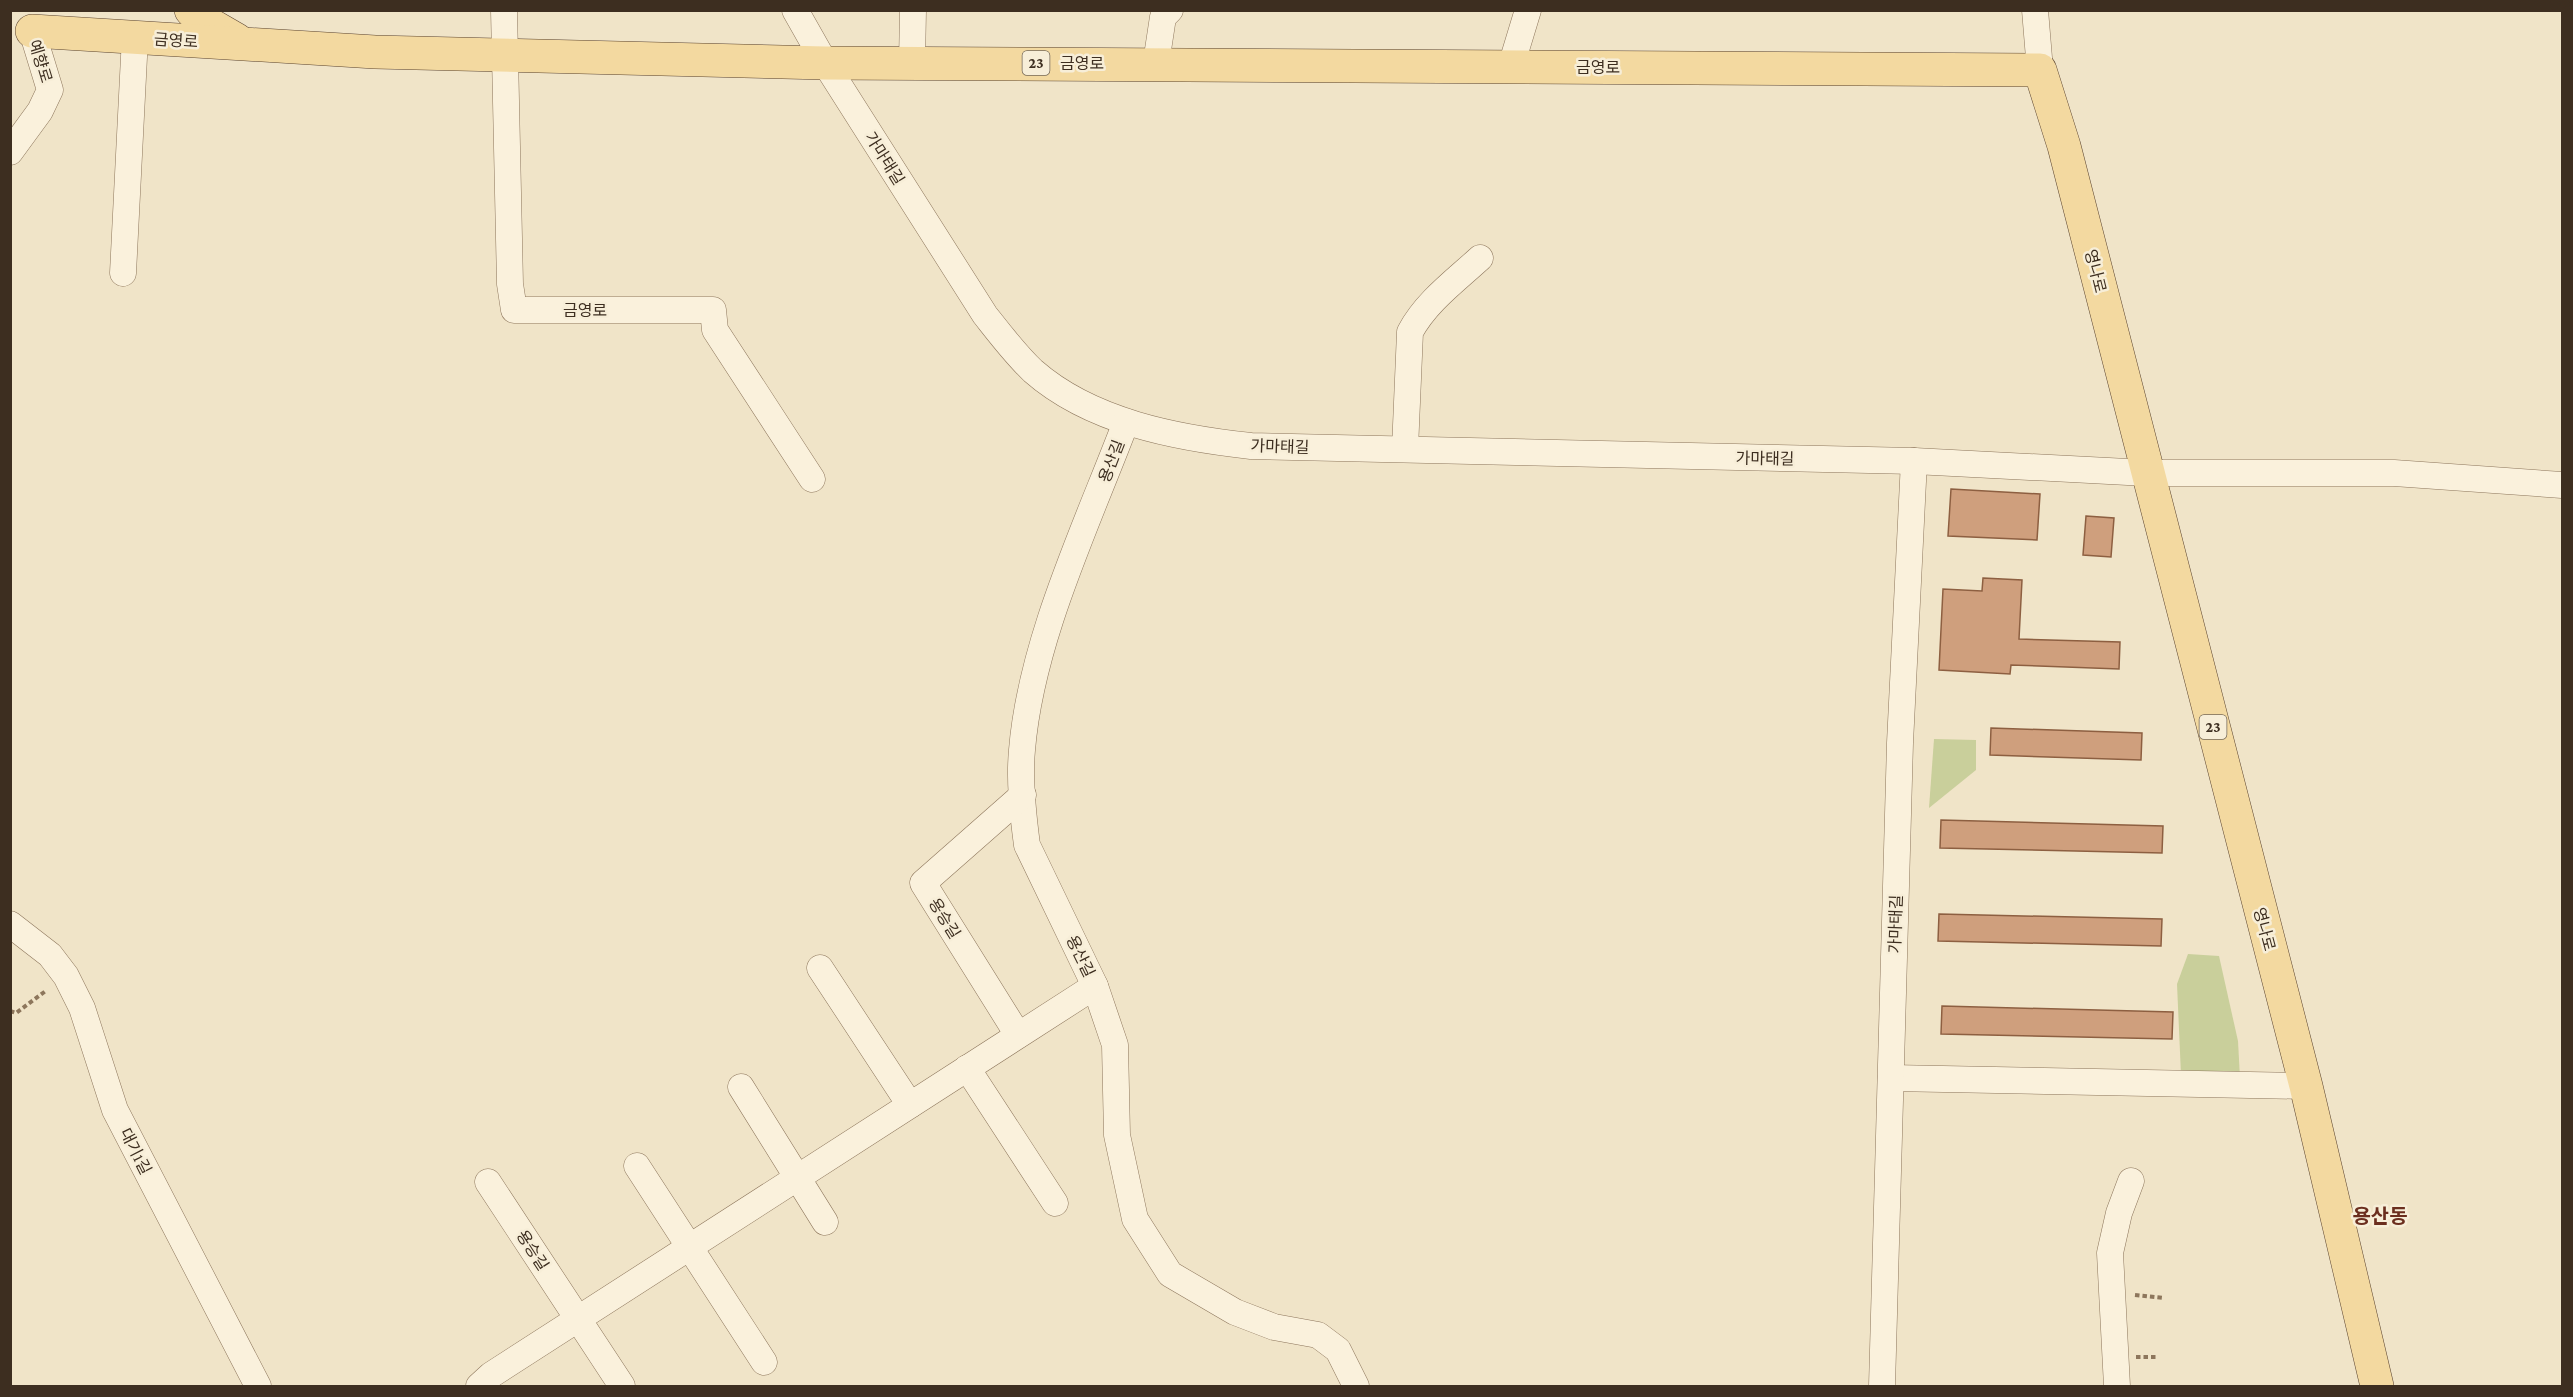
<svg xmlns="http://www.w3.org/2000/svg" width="2573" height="1397" font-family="'Crimson Pro','Noto Sans KR',serif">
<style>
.green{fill:#c9cf9b}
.building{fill:#cf9f7d;stroke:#8d5f41;stroke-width:1.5}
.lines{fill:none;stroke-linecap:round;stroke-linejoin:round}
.minor-casing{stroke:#8d765c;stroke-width:27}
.major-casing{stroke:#5b4430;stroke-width:34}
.path{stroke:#8d765c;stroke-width:4;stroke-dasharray:4.5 3;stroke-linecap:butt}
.minor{stroke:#faf1dc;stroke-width:26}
.major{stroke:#f3d9a0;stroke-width:33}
.labels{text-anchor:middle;stroke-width:5;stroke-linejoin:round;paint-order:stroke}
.shield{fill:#f7eed8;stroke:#756857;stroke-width:1.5}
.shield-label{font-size:15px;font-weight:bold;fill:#3d2e20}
.street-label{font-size:16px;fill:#3d2e20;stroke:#f7eed8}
.quarter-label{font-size:20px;font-weight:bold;fill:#6b2e1e;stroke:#f7eed8}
</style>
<rect width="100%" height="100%" fill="#f0e4c8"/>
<g class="green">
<polygon points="1934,739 1976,740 1976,770 1929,808"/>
<polygon points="2188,954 2219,956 2238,1041 2240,1078 2181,1075 2177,984"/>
</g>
<g class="building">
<polygon points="1951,489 2040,494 2037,540 1948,536"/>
<polygon points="2086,516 2114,518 2111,557 2083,555"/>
<polygon points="1983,578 2022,580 2019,639 2120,642 2119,669 2011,665 2010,674 1939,670 1943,589 1982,591"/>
<polygon points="1991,728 2142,733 2141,760 1990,755"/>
<polygon points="1941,820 2163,826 2162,853 1940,848"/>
<polygon points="1939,914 2162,919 2161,946 1938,941"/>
<polygon points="1942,1006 2173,1012 2172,1039 1941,1034"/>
</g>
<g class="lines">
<g class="minor-casing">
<g id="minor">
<polyline points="504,10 510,284 514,310 713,310 715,330 812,479"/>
<path d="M795 10 825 63 985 315C1000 334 1015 354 1033 371 1091 422 1177 438 1251 446L1914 461 2147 473H2394L2562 485"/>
<polyline points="2035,10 2040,70"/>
<polyline points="912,63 913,10"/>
<polyline points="1156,63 1163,17 1170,10"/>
<polyline points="1511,66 1528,10"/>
<polyline points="10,152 40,111 50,90 32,31"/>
<polyline points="123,273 135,37"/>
<path d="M1126 422C1087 525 1031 640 1022 750 1019 781 1023 815 1027 845L1095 986 1115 1045 1117 1135 1135 1219 1170 1274 1235 1312 1274 1327 1318 1335 1338 1350 1356 1386"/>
<path d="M1405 449 1410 332C1426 302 1455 281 1480 258"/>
<polyline points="10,924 50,955 66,976 82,1008 115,1110 258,1386"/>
<polyline points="820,968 910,1105"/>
<polyline points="1018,1035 923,883 1023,795"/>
<polyline points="967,1068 1055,1203"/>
<polyline points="1891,1078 2306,1086"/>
<polyline points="741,1087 825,1222"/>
<polyline points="637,1166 764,1362"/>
<polyline points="488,1182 622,1386"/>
<polyline points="479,1386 491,1375 1095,986"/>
<polyline points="1882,1386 1900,743 1914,461"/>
<polyline points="2117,1386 2110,1253 2119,1213 2131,1181"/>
</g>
</g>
<g class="major-casing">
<g id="major">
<polyline points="191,10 199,18 237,40"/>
<polyline points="32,31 375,52 825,63 2040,70 2064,146 2306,1086 2377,1386"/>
</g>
</g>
<g class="path">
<polyline points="10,1011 16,1013 47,990"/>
<polyline points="2135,1295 2164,1298"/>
<polyline points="2136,1357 2158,1357"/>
</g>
<use href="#minor" class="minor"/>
<use href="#major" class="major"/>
</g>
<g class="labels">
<g class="shield">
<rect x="1022.5" y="51" width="27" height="24" rx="4.5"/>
<rect x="2199.5" y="715" width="27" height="24" rx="4.5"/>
</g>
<g class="shield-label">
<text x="1036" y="68">23</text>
<text x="2213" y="732">23</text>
</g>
<g class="street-label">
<text transform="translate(176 40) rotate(4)" y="6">금영로</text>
<text transform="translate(41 61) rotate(73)" y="6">예향로</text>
<text x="1082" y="69">금영로</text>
<text x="1598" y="73">금영로</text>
<text transform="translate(885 158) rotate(58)" y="6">가마태길</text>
<text transform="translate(2096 271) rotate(76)" y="6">영나로</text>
<text x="585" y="316">금영로</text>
<text transform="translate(1280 446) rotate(2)" y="6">가마태길</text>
<text transform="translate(1765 458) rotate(1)" y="6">가마태길</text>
<text transform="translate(1111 461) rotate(-69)" y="6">용산길</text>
<text transform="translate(945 918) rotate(58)" y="6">용승길</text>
<text transform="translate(1895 924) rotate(-88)" y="6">가마태길</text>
<text transform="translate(2265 929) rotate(75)" y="6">영나로</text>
<text transform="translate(1081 956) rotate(64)" y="6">용산길</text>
<text transform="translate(136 1151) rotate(63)" y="6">대기1길</text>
<text transform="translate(533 1250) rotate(57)" y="6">용승길</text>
</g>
<g class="quarter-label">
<text x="2380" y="1223">용산동</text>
</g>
</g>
<rect width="2573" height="1397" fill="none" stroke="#3d2e20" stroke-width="24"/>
</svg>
